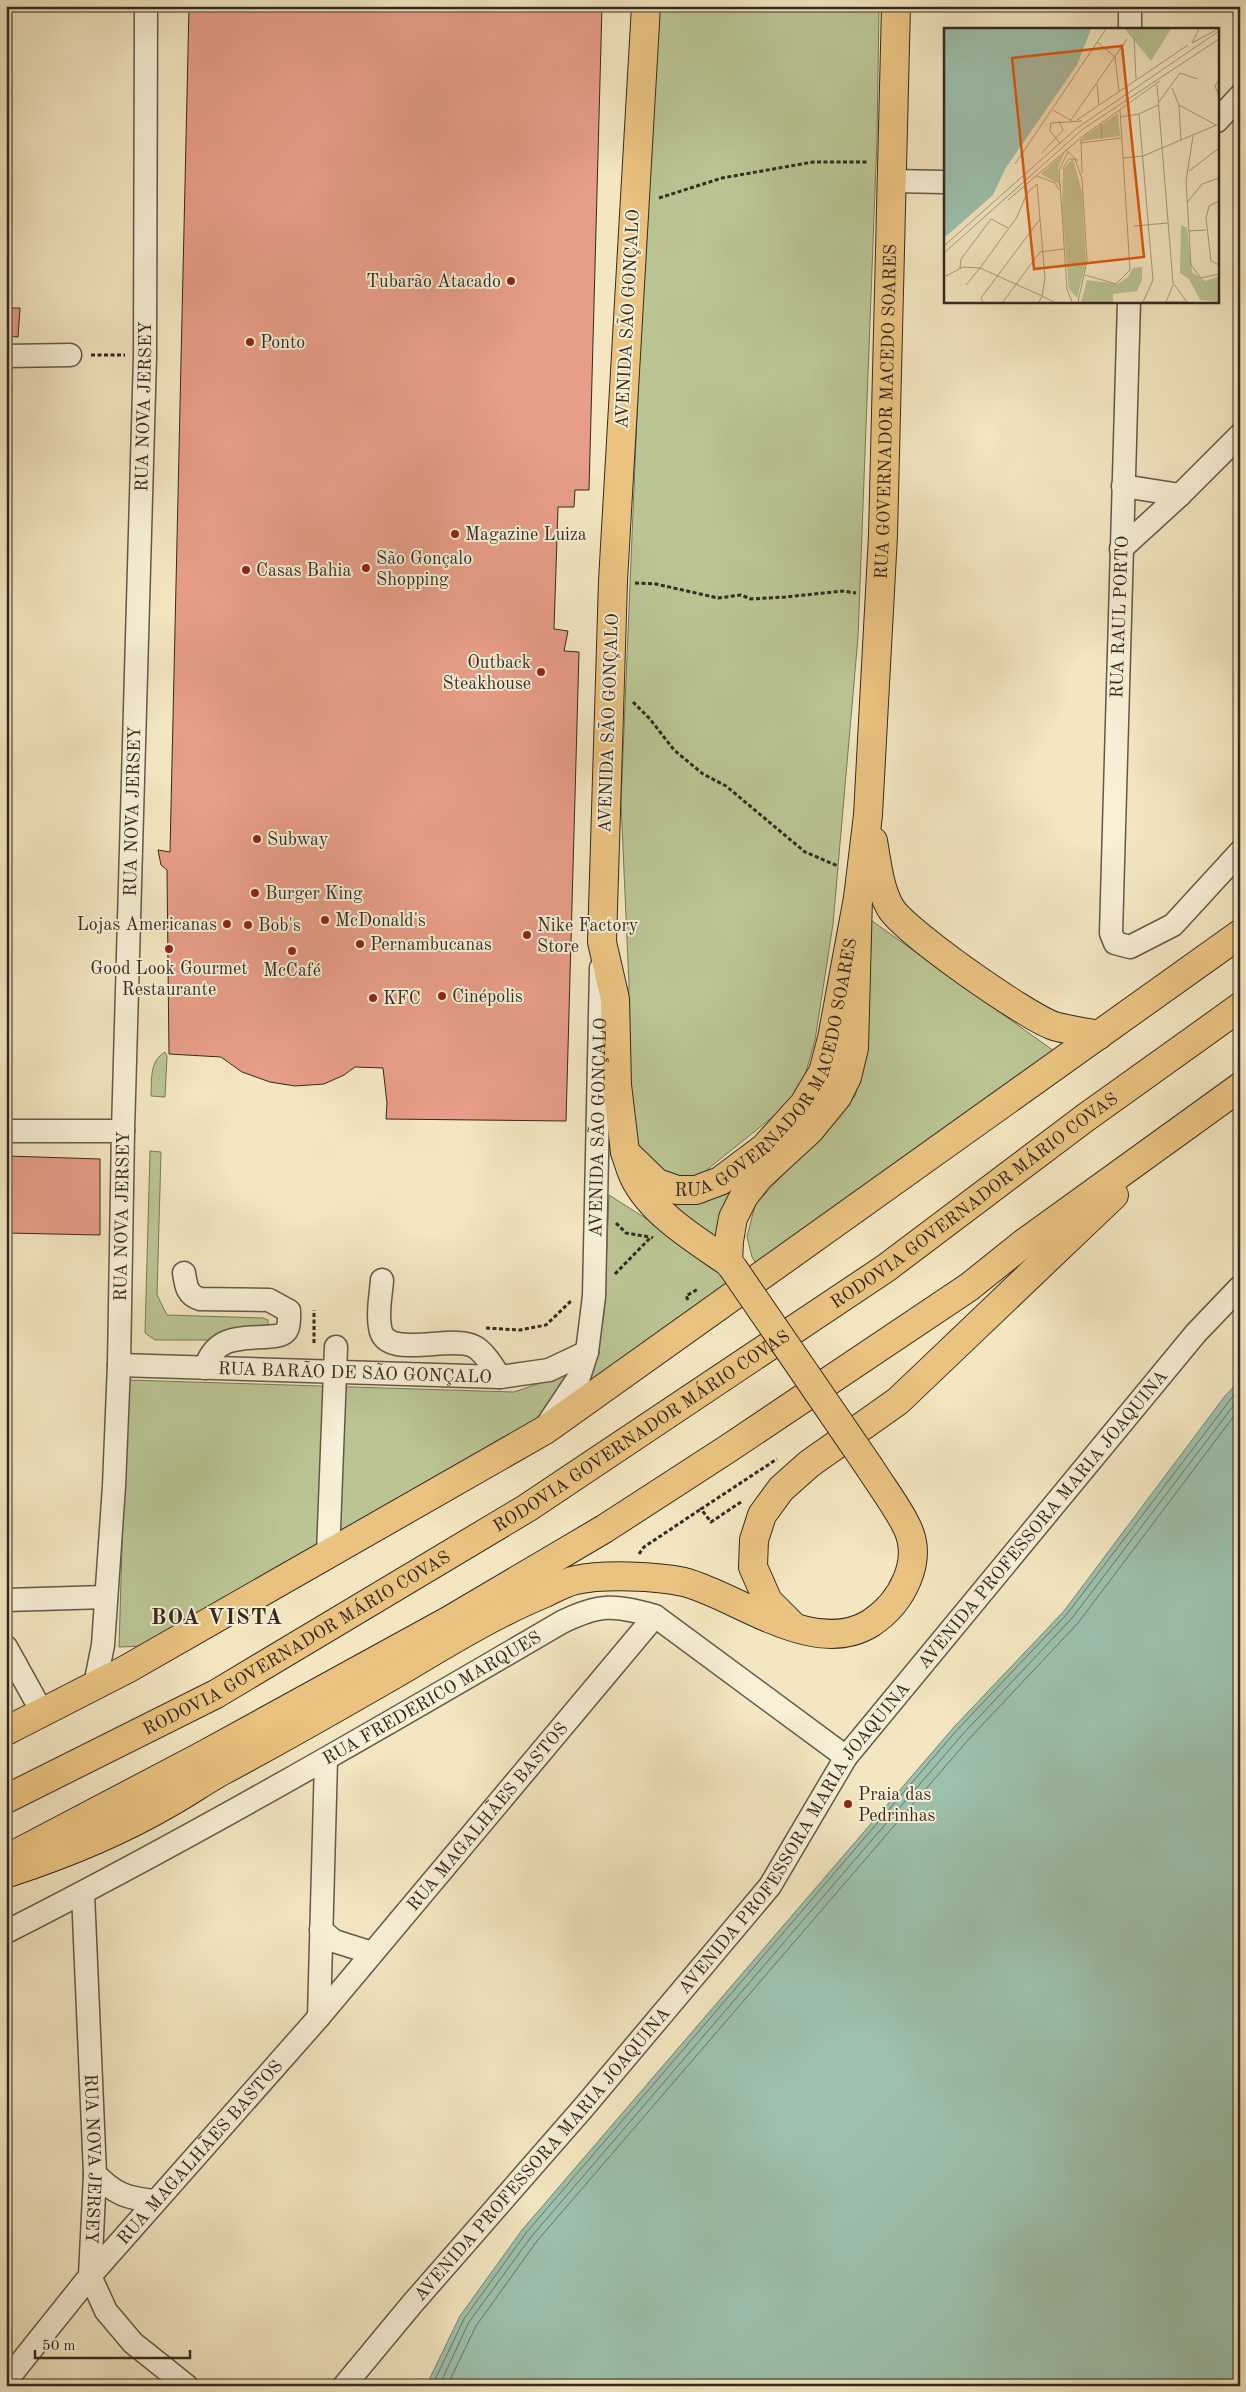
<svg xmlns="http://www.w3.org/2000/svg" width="1246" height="2392" font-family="'Old Standard TT',serif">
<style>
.green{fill:#bac593;stroke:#77775a}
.water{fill:#9dc0ac;stroke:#738474}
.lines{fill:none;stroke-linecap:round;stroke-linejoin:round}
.shore{stroke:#687466;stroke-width:1}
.building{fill:#e79d87;stroke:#342921}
.minor-casing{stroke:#645849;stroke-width:25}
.major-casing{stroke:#342921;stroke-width:30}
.highway-casing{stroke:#342921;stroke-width:30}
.path{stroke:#342921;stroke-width:3;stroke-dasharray:4 2.5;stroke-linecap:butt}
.minor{stroke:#f7efd6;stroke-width:22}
.major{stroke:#eac380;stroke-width:28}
.highway{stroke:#eac380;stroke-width:28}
.highway-bridge-casing{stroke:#342921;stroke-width:30;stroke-linecap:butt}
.highway-bridge{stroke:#eac380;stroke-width:28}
.poi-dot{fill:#8f2418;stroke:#f7efd6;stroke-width:2}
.labels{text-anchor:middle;stroke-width:4;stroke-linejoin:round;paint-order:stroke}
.poi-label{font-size:18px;fill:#342921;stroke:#f7efd6;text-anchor:start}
.street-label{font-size:18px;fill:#342921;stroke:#f7efd6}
.district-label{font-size:22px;font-weight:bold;letter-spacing:1px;fill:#342921;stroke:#f7efd6}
.inset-road{fill:none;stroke:#a79a80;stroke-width:1}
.view{fill:#df570d;fill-opacity:0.15;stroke:#df570d;stroke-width:2.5}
.inset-edge{fill:none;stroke:#342921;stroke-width:2.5}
</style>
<rect width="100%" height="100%" fill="#f3e6c0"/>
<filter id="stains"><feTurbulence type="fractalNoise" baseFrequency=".004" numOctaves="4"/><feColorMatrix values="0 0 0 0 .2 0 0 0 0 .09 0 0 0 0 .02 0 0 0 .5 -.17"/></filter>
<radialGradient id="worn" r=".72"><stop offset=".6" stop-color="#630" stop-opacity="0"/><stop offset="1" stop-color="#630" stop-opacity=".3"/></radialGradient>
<g class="green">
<polygon points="654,6 879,6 877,138 858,637 833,924 815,1040 804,1079 785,1107 698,1177 678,1181 634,1153 625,1068 629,985 621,802"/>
<polygon points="861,913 1054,1051 758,1267 752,1257 747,1237 755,1205 855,1096 867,1053"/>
<path d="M165 1052 167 1056 165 1097 151 1096C152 1079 149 1062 165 1052Z"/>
<polygon points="150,1151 161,1152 157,1295 167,1315 263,1318 268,1320 268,1325 263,1331 218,1340 155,1340 145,1333"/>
<polygon points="750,1172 722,1245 667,1207 671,1199 700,1203 728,1193"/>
<polygon points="609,1195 705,1256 730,1283 584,1389 597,1351 604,1314"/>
<polygon points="567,1374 537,1421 144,1646 119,1647 127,1380 514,1392"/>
</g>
<polygon class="water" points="1240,1380 1240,2386 426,2386 460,2316 522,2230 954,1727 1064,1611 1225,1396"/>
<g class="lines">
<g class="shore">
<polyline points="432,2386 464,2319 526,2233 957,1730 1067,1614 1240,1387"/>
<polyline points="439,2386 469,2322 531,2237 962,1735 1072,1618 1240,1397"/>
<polyline points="447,2386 476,2326 537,2241 968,1740 1078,1623 1240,1408"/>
</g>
</g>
<g class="building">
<polygon points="189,6 602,6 589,490 575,490 574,507 558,507 554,629 568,631 564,651 579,652 566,1121 386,1119 387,1103 383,1068 355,1067 344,1075 324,1084 295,1086 270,1082 242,1072 221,1057 169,1054 167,870 161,865 158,850 170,852"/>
<polygon points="6,308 20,308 18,337 6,336"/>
<polygon points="6,1156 100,1159 100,1235 6,1233"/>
</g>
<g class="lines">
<g class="minor-casing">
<g id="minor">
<polyline points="1130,6 1130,29"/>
<polyline points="1217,121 1240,96"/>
<polyline points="891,181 945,182"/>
<polyline points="1129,301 1111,933 1115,943 1130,947 1173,925 1240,852"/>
<polyline points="6,356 70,355"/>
<polyline points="1123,486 1180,495"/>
<polyline points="1121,549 1180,495 1240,435"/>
<polyline points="6,1131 123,1131"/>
<path d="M184 1273C186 1286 187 1295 200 1299L269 1300 289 1311C289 1318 290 1329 284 1333 279 1337 270 1336 265 1337 235 1338 215 1338 205 1368"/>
<path d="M382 1280C381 1295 377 1312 380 1327 384 1362 453 1333 475 1347 485 1353 493 1367 500 1377"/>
<path id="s1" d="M119 1365 500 1377 549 1370 587 1352"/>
<path id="s2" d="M547 1425 579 1377 587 1352 594 1296 601 968"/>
<polyline points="328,1554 336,1347"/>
<polyline points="6,1600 106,1597"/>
<polyline points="6,1647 16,1665"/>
<polyline points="6,1671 16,1665 42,1712"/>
<path id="s3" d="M95 1685 103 1645 114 1486 119 1365 123 1131 145 356 146 6"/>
<path id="s4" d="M83 1893 95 2174 90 2276 106 2311 133 2343 187 2386"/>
<polyline points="321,1930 334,1941 372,1953"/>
<path id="s5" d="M6 1932C195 1836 379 1729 562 1622 601 1603 614 1605 655 1616L846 1757"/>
<polyline points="319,2017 326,1760"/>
<path d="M95 2174C115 2194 126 2198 154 2201"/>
<path id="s6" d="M6 2381 90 2276 319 2017 655 1616"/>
<path id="s7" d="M344 2386 412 2304 584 2107 770 1886 846 1757 1196 1333 1240 1287"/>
</g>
</g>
<g class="major-casing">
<g id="major">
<path id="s8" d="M646 6 613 581 602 942 615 999 617 1085 625 1152 657 1183 677 1190H696L720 1181 764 1148 804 1104 823 1072 832 1038 858 898 868 815 883 535 896 6"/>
<path d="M873 841C877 863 879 887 890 907 902 930 1027 1017 1054 1026 1068 1030 1084 1032 1099 1035"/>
</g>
</g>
<g class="highway-casing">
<g id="highway">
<path d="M625 1152C628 1160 630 1169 634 1177 651 1213 696 1240 728 1262L733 1268"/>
<polyline points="728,1262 729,1241 733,1218 744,1196 759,1177 810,1130 837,1097 847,1077 854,1048 858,898"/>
<polyline points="790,1623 768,1601 753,1567 754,1540 762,1515 781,1489 809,1464 898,1401 1114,1195"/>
<polyline points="6,1731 127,1669 545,1430 1240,934"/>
<path id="s9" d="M6 1799 216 1694 527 1508 886 1268 1085 1118 1240 1007"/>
<polyline points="6,1859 202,1756 448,1621 604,1529 729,1448 969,1287 1024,1243 1240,1087"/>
<path d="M8 1873C60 1856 121 1831 169 1803 187 1793 204 1781 222 1771 282 1739 341 1705 400 1671 447 1643 494 1614 545 1593 555 1588 566 1582 576 1580 603 1574 657 1576 684 1582 738 1596 814 1659 871 1623 901 1603 925 1561 906 1525 896 1505 882 1487 870 1468"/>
</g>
</g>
<g class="path">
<polyline points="659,198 722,178 813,162 868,162"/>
<polyline points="91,355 125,355"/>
<polyline points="635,583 656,584 718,598 741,595 751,599 785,597 843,591 856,593"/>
<polyline points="633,702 650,719 674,750 703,774 726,786 805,852 838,866"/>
<polyline points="616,1223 626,1233 650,1237"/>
<polyline points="615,1274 651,1237 653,1238"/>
<polyline points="688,1300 686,1296 698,1289"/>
<polyline points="486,1328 520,1330 546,1325 572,1300"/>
<polyline points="314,1343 314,1310"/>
<polyline points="741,1502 711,1522 701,1509 777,1459"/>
<polyline points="639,1554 644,1547 701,1509"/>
</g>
<use href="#minor" class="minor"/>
<use href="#major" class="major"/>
<use href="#highway" class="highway"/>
<g class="highway-bridge-casing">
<polyline id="highway-bridge" points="733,1268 870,1468"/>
</g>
<use href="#highway-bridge" class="highway-bridge"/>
</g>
<g class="poi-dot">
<circle cx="511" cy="281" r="5"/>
<circle cx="250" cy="342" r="5"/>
<circle cx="455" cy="534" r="5"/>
<circle cx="366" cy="568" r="5"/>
<circle cx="246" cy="570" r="5"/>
<circle cx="541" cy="672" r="5"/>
<circle cx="257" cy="839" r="5"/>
<circle cx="255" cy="893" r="5"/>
<circle cx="325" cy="920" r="5"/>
<circle cx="227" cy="924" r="5"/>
<circle cx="248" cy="925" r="5"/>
<circle cx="527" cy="935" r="5"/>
<circle cx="360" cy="944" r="5"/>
<circle cx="169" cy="949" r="5"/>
<circle cx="292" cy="951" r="5"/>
<circle cx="442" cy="996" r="5"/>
<circle cx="373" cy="998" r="5"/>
<circle cx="848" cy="1804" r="5"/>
</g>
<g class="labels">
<g class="poi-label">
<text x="501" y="287" text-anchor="end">Tubarão Atacado</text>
<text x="260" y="348">Ponto</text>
<text x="465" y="540">Magazine Luiza</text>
<text x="376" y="564">São Gonçalo<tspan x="376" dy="21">Shopping</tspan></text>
<text x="256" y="576">Casas Bahia</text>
<text x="531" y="668" text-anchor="end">Outback<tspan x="531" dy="21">Steakhouse</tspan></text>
<text x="267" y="845">Subway</text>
<text x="265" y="899">Burger King</text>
<text x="335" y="926">McDonald's</text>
<text x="217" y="930" text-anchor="end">Lojas Americanas</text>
<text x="258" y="931">Bob's</text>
<text x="537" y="931">Nike Factory<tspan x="537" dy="21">Store</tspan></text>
<text x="370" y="950">Pernambucanas</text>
<text x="169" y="974" text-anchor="middle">Good Look Gourmet<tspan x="169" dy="21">Restaurante</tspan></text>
<text x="292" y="976" text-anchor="middle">McCafé</text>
<text x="452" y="1002">Cinépolis</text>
<text x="383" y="1004">KFC</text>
<text x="858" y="1800">Praia das<tspan x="858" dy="21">Pedrinhas</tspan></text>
</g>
<g class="street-label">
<text transform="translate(627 319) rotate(-87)" y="6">AVENIDA SÃO GONÇALO</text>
<text dy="6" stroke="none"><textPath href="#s3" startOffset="1280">RUA NOVA JERSEY</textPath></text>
<text dy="6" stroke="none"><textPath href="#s8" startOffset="2076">RUA GOVERNADOR MACEDO SOARES</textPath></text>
<text transform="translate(1119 617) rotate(-88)" y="6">RUA RAUL PORTO</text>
<text transform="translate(608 723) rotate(-88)" y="6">AVENIDA SÃO GONÇALO</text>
<text dy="6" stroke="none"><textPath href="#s3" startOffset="875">RUA NOVA JERSEY</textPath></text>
<text dy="6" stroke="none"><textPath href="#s8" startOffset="1380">RUA GOVERNADOR MACEDO SOARES</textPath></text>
<text dy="6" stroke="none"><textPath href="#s2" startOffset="309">AVENIDA SÃO GONÇALO</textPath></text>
<text dy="6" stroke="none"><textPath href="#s9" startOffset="1140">RODOVIA GOVERNADOR MÁRIO COVAS</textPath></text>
<text dy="6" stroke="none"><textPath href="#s3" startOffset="470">RUA NOVA JERSEY</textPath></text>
<text dy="6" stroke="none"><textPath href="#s1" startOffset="236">RUA BARÃO DE SÃO GONÇALO</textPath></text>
<text dy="6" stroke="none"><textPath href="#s9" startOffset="735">RODOVIA GOVERNADOR MÁRIO COVAS</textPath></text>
<text dy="6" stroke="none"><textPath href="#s7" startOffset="1115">AVENIDA PROFESSORA MARIA JOAQUINA</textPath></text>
<text dy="6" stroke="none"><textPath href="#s9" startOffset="330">RODOVIA GOVERNADOR MÁRIO COVAS</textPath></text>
<text dy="6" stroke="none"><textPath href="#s5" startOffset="486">RUA FREDERICO MARQUES</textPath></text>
<text dy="6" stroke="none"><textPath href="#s6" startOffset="742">RUA MAGALHÃES BASTOS</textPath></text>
<text dy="6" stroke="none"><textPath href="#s7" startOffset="710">AVENIDA PROFESSORA MARIA JOAQUINA</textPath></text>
<text dy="6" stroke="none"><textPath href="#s6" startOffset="300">RUA MAGALHÃES BASTOS</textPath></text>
<text dy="6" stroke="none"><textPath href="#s7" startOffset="305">AVENIDA PROFESSORA MARIA JOAQUINA</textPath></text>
<text dy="6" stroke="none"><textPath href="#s4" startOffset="266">RUA NOVA JERSEY</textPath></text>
</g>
<g class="district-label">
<text x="217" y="1624">BOA VISTA</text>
</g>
</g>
<g transform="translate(944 28)">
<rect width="275" height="275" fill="#f3e6c0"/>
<path d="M181 1H227L207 33ZM174 85 176 108 137 113 139 109ZM121 124 114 140 115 156 97 146ZM129 131 138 164 142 235 133 270 125 261 118 181 119 141ZM237 197 243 200 248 244 261 253 275 248V274L256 272 245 251 236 245ZM198 239V252L193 263 169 266V274H137L143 252 174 256 184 249 189 240Z" fill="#bac593"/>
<path d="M0 1H147L133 37 61 141 49 167 0 210Z" fill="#9dc0ac"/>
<path class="inset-road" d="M190 9 192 51M153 14 171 29 175 63M248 15 274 1M248 15 255 1M275 52 271 58 275 68M153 56 155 77M213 57 229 255 243 274M228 60 235 77 237 112M215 74 236 45 254 51M235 77 272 97M109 82 128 93M195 86 209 252 199 274M176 89 195 86 214 77M127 92 183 11M133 92 244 17M157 96 158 111M249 108 242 153 247 237 257 250 275 246M137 111 138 145M116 115 106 103 107 95 138 93M136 115 177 110M121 121 134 133M98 125 119 102 115 93M179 130 199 128 275 96M71 136 162 1M118 141 125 131H131L138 151 143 233 134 274M245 143 275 120M93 148 111 155 115 162M116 156 123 261 128 274M116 158 115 142 124 124M64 172 139 108 216 53M275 173 265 178 262 190 267 233 275 237M243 175 258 156 275 150M190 198 224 195M244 203 262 202M0 218 133 100 275 3M0 225 139 101 275 11M16 240 17 231 47 191 64 200M141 247 172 256 186 242 176 82M0 249 19 239 36 240 98 268 101 250 93 156 83 165 73 189 36 240 22 257M39 274 37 270 96 191M59 274 96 224 120 221M95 274 98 268 110 274M197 274H243M222 274 229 257"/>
<path class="view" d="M178 18 200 229 90 241 68 30Z"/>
<rect width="275" height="275" class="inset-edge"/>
</g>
<rect width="1246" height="2392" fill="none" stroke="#f3e6c0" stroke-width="25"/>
<rect x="8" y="8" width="1231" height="2377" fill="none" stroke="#342921" stroke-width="2.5"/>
<rect x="12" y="12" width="1221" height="2367" fill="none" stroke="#342921"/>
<path d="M35 2350v8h155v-8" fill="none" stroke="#342921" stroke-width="2.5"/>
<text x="42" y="2350" font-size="15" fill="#342921" stroke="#f7efd6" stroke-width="4" paint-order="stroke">50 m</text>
<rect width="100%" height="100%" filter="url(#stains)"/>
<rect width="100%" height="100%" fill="url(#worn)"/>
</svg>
